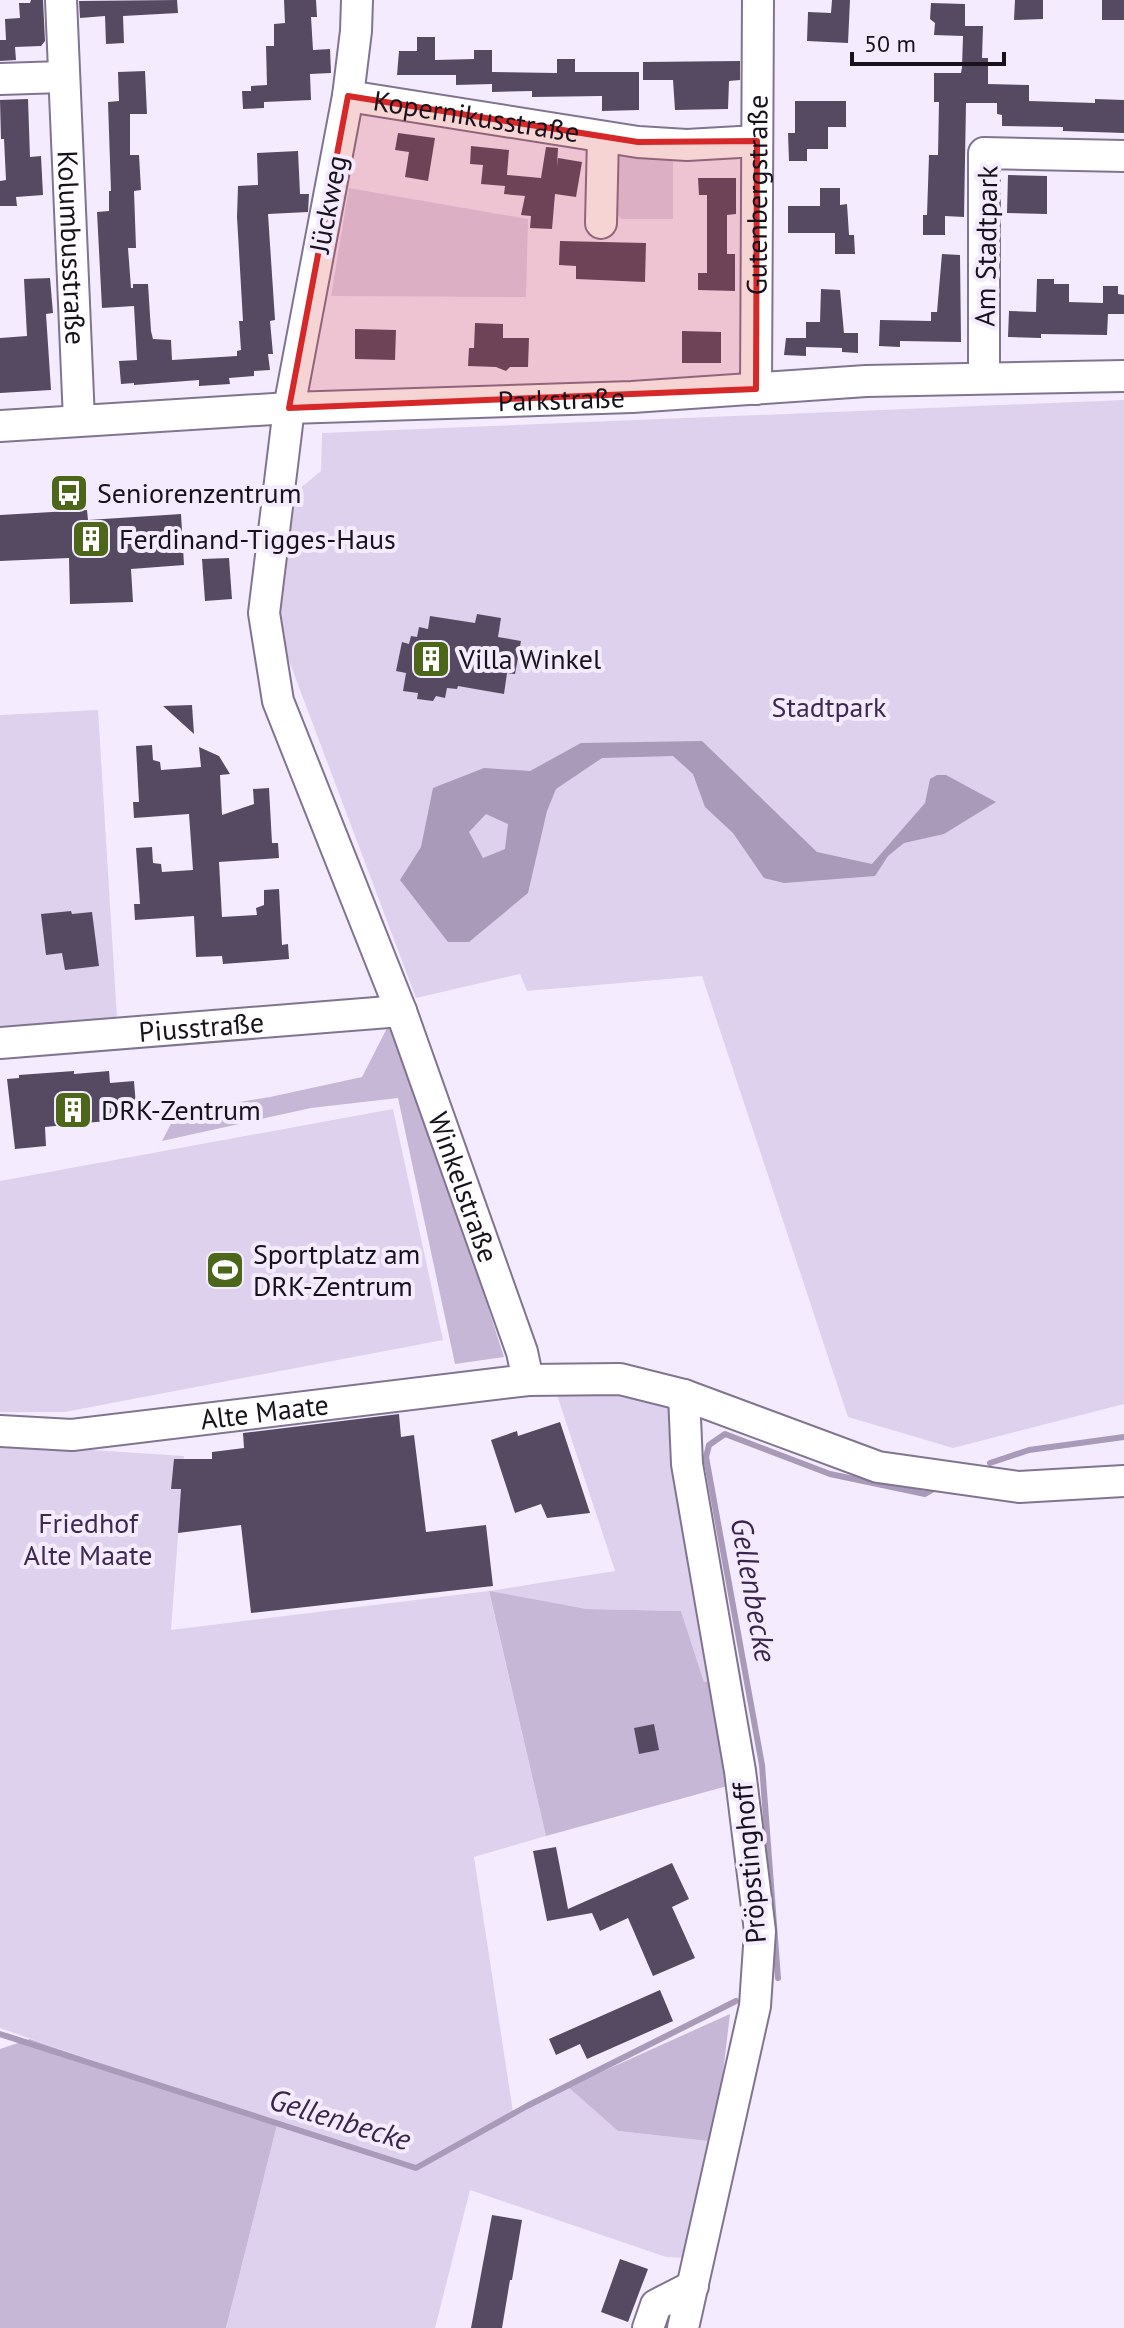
<svg xmlns="http://www.w3.org/2000/svg" width="1124" height="2328" font-family="'PT Sans',sans-serif">
<style>
.green{fill:#ded1ed}
.forest{fill:#c7b7d7}
.water{fill:#a89ab8;fill-rule:evenodd}
.lines{fill:none;stroke-linecap:round;stroke-linejoin:round}
.stream{stroke:#a89ab8;stroke-width:6}
.building{fill:#564a63}
.minor-casing{stroke:#817490;stroke-width:34}
.minor{stroke:#fff;stroke-width:30}
.marked{fill:#d62828;fill-opacity:0.2;stroke:#d62828;stroke-width:6;stroke-linejoin:round}
.labels{text-anchor:middle;stroke-width:8;stroke-linejoin:round;paint-order:stroke}
.street-label{font-size:28px;fill:#17121c;stroke:#f4ecfe}
.poi-label{font-size:28px;fill:#17121c;stroke:#f4ecfe;text-anchor:start}
.park-label{font-size:28px;fill:#3f2853;stroke:#f4ecfe}
.water-label{font-size:30px;font-style:italic;fill:#3a244e;stroke:#f4ecfe}
</style>
<rect width="100%" height="100%" fill="#f4ecfe"/>
<g class="green">
<polygon points="626,152 673,154 673,219 621,219 608,204 609,165"/>
<polygon points="349,188 528,219 526,297 331,296"/>
<polygon points="1124,400 1124,1404 953,1448 848,1417 702,976 527,991 520,974 416,998 285,650 279,611 288,489 298,490 321,471 322,433"/>
<polygon points="98,710 117,1018 0,1031 0,715"/>
<polygon points="393,1109 443,1340 65,1412 0,1412 0,1181"/>
<polygon points="627,1388 667,1399 714,1681 704,1682 681,1611 587,1609 489,1592 546,1836 474,1857 513,2112 568,2087 618,2131 708,2141 687,2258 666,2257 470,2190 435,2328 226,2328 277,2125 0,2028 0,1444 184,1456 171,1630 489,1591 615,1571 556,1392"/>
</g>
<g class="forest">
<polygon points="397,1024 504,1357 455,1364 398,1098 311,1108 162,1141 177,1112 270,1097 362,1077 387,1028"/>
<polygon points="489,1591 587,1609 681,1611 704,1682 714,1681 731,1785 546,1836"/>
<polygon points="730,2014 721,2090 708,2141 618,2131 568,2087"/>
<polygon points="30,2039 277,2125 226,2328 0,2328 0,2049"/>
</g>
<path class="water" d="M702 741 817 852 872 864 925 803 930 779 937 775H946L996 802 944 834 904 843 888 856 875 876 784 883 764 878 733 833 705 807 693 774 673 756 602 758 556 789 547 811 528 893 469 942H448L400 880 421 847 433 788 484 768 530 771 581 743ZM486 814 508 824 505 849 483 858 469 832Z"/>
<g class="lines">
<g class="stream">
<polyline points="990,1463 1029,1450 1124,1437"/>
<polyline points="778,1978 762,1765 706,1457 709,1445 725,1434 830,1474 925,1494 932,1490"/>
<polyline points="0,2034 416,2168 527,2106 736,2001"/>
</g>
</g>
<g class="building">
<polygon points="31,0 43,0 45,41 41,46 15,47 16,60 0,61 0,40 6,40 5,19 20,18 19,3 30,3"/>
<polygon points="177,0 178,13 123,16 124,43 106,44 105,16 80,18 79,1"/>
<polygon points="284,0 316,0 317,17 311,17 313,50 330,49 331,73 310,74 311,100 264,102 264,108 243,109 242,91 251,91 251,86 267,85 266,46 274,46 274,24 285,23"/>
<polygon points="832,0 850,0 848,43 807,41 808,12 831,13"/>
<polygon points="1015,0 1043,0 1043,19 1014,20"/>
<rect x="1102" y="0" width="22" height="20"/>
<polygon points="931,3 965,4 965,26 983,26 982,58 988,58 988,84 1029,85 1029,101 1095,103 1095,99 1124,100 1124,133 1063,131 1063,127 1002,126 1002,115 997,114 997,103 966,103 964,217 945,216 945,235 923,235 923,215 927,215 929,155 938,155 939,102 934,102 934,73 961,73 962,67 963,36 934,35 935,23 930,19"/>
<polygon points="417,37 435,37 435,60 474,59 474,50 492,50 492,84 456,85 456,75 397,75 399,51 417,51"/>
<polygon points="557,59 575,59 575,72 639,72 639,110 602,111 602,96 532,97 532,91 492,92 492,72 557,73"/>
<polygon points="740,61 740,80 729,81 728,109 675,110 673,80 643,80 643,62"/>
<polygon points="145,71 147,114 130,114 130,155 139,155 141,190 134,191 136,248 128,248 131,288 133,288 133,284 148,284 151,331 153,339 171,340 172,360 237,356 237,351 241,350 239,321 243,321 237,217 238,186 258,185 257,153 298,151 300,194 309,194 308,212 268,214 275,320 270,321 273,354 268,354 270,370 254,371 254,376 229,378 230,384 199,386 199,380 134,385 134,383 121,384 119,361 137,360 134,306 102,308 97,212 109,211 109,191 111,191 108,102 119,101 118,72"/>
<polygon points="28,99 30,157 41,156 43,195 16,197 17,206 0,206 0,181 6,180 4,139 1,139 0,100"/>
<polygon points="795,101 846,101 846,127 828,127 828,149 807,149 807,161 789,161 788,133 795,133"/>
<polygon points="398,133 435,138 428,181 405,177 409,152 395,150"/>
<polygon points="471,146 509,150 507,175 541,178 546,147 558,148 557,167 558,158 582,162 576,197 555,194 552,229 530,228 531,216 521,215 525,196 504,194 505,186 481,184 483,165 470,164"/>
<polygon points="1008,175 1047,176 1047,214 1007,213"/>
<polygon points="698,178 736,178 736,214 727,215 727,254 735,254 735,291 698,290 698,273 707,273 707,195 699,195"/>
<polygon points="820,188 840,188 840,205 847,204 849,235 854,235 855,254 835,254 835,233 788,233 788,206 820,206"/>
<polygon points="560,241 646,243 645,282 576,279 576,266 559,265"/>
<polygon points="942,254 960,255 961,342 900,341 900,347 879,346 880,320 931,321 931,312 937,312"/>
<polygon points="50,278 53,313 46,314 51,390 0,393 0,338 27,336 24,279"/>
<polygon points="1037,279 1054,279 1054,284 1069,284 1069,302 1103,303 1103,286 1118,286 1118,294 1124,295 1124,314 1108,314 1107,335 1041,334 1041,338 1008,337 1009,311 1036,312"/>
<polygon points="821,289 840,290 844,333 858,333 858,353 842,352 842,348 806,347 806,356 784,355 786,338 806,338 806,322 820,322"/>
<polygon points="475,323 503,324 503,338 529,338 528,367 510,367 506,371 496,367 468,366 469,348 474,348"/>
<polygon points="355,329 396,330 395,360 355,359"/>
<polygon points="682,331 721,332 721,363 682,363"/>
<polygon points="87,510 88,520 181,514 184,565 131,569 133,602 70,604 69,558 0,561 0,515"/>
<polygon points="229,558 232,599 205,601 202,559"/>
<polygon points="477,614 501,618 498,637 521,641 515,674 507,673 504,694 458,686 457,689 447,688 445,698 436,696 433,701 417,699 418,693 403,691 406,673 396,671 402,642 409,644 411,636 417,637 419,627 428,629 430,616 475,623"/>
<polygon points="192,705 194,734 163,706"/>
<polygon points="152,745 153,760 160,762 161,770 201,767 199,747 219,756 230,774 220,775 222,815 254,804 253,789 269,788 272,843 278,843 279,858 219,862 222,917 257,915 256,908 264,905 264,890 279,889 282,945 288,944 289,959 223,964 222,956 196,957 194,916 135,920 134,904 140,904 136,848 152,847 153,863 161,864 162,872 193,870 189,814 134,818 133,802 139,802 136,746"/>
<polygon points="71,911 72,914 92,912 99,966 65,970 62,953 46,955 41,914"/>
<polygon points="74,1071 74,1074 109,1071 110,1083 134,1081 137,1118 45,1127 46,1146 15,1149 7,1079 19,1078 19,1075"/>
<polygon points="399,1414 401,1437 414,1435 426,1532 486,1525 493,1586 251,1613 241,1525 178,1533 181,1489 171,1489 174,1459 212,1459 212,1452 244,1448 243,1433"/>
<polygon points="560,1422 590,1513 547,1518 541,1504 515,1513 491,1440 517,1431 518,1436"/>
<polygon points="654,1724 659,1750 639,1754 634,1728"/>
<polygon points="556,1847 568,1909 672,1863 689,1899 672,1907 695,1958 653,1976 628,1918 600,1931 592,1913 547,1921 533,1851"/>
<polygon points="660,1990 673,2021 587,2059 580,2044 556,2055 549,2039"/>
<polygon points="492,2215 522,2220 512,2280 510,2280 502,2328 471,2328"/>
<polygon points="620,2259 648,2269 628,2322 601,2312"/>
</g>
<g class="lines">
<g class="minor-casing">
<g id="minor">
<path id="s1" d="M61 0 79 420"/>
<path id="s2" d="M357 0 356 31 348 96 289 408 264 613 278 701 401 1011 522 1352 528 1380"/>
<polyline points="0,79 63,77"/>
<path id="s3" d="M348 96 638 142 687 145 757 141"/>
<polyline points="601,223 603,137"/>
<polyline points="984,378 984,153 1124,156"/>
<path id="s4" d="M756 389 758 0"/>
<path id="s5" d="M0 426 289 408 632 397 866 381 1124 376"/>
<path id="s6" d="M0 1043 401 1011"/>
<path id="s7" d="M0 1431 72 1435 528 1380 620 1379 684 1395 878 1467 1019 1487 1124 1481"/>
<polyline points="648,2328 656,2305 693,2286"/>
<polyline points="683,2328 755,2006 760,1931 740,1771 687,1464 684,1395"/>
</g>
</g>
<use href="#minor" class="minor"/>
</g>
<path class="marked" d="M348 96 638 142 757 141 756 389 289 408Z"/>
<defs>
<g id="bus-square" transform="scale(2)"><rect x="-9" y="-9" width="18" height="18" rx="4" fill="#4c6719" stroke="#f4ecfe"/><path d="M-5-6H5V4H4V6H2V4H-2V6H-4V4H-5ZM-3.5-4V0h7V-4ZM-3.5 1.2v1.5H-2V1.2ZM2 1.2v1.5H3.5V1.2Z" fill="#fff"/></g>
<g id="building-square" transform="scale(2)"><rect x="-9" y="-9" width="18" height="18" rx="4" fill="#4c6719" stroke="#f4ecfe"/><path d="M-4-6H4V6H1V3H-1V6H-4ZM-2.5-4.3h1.7v1.8h-1.7ZM.8-4.3h1.7v1.8H.8ZM-2.5-1h1.7V.8h-1.7ZM.8-1h1.7V.8H.8Z" fill="#fff"/></g>
<g id="stadium-square" transform="scale(2)"><rect x="-9" y="-9" width="18" height="18" rx="4" fill="#4c6719" stroke="#f4ecfe"/><path d="M0-5a6.5 5 0 1 0 0 10a6.5 5 0 1 0 0-10ZM-3.5-1.8h7v3.6h-7Z" fill="#fff"/></g>
</defs>
<g fill-rule="evenodd">
<use href="#bus-square" x="69" y="493"/>
<use href="#building-square" x="91" y="539"/>
<use href="#building-square" x="431" y="659"/>
<use href="#building-square" x="73" y="1110"/>
<use href="#stadium-square" x="225" y="1270"/>
</g>
<g class="labels">
<g class="street-label">
<text dy="10" stroke="none"><textPath href="#s3" startOffset="130">Kopernikusstraße</textPath></text>
<text dy="10" stroke="none"><textPath href="#s4" startOffset="194">Gutenbergstraße</textPath></text>
<text transform="translate(328 204) rotate(-79)" y="10">Jückweg</text>
<text transform="translate(986 246) rotate(-89)" y="10">Am Stadtpark</text>
<text dy="10" stroke="none"><textPath href="#s1" startOffset="248">Kolumbusstraße</textPath></text>
<text dy="10" stroke="none"><textPath href="#s5" startOffset="562">Parkstraße</textPath></text>
<text dy="10" stroke="none"><textPath href="#s6" startOffset="202">Piusstraße</textPath></text>
<text dy="10" stroke="none"><textPath href="#s2" startOffset="1230">Winkelstraße</textPath></text>
<text dy="10" stroke="none"><textPath href="#s7" startOffset="266">Alte Maate</textPath></text>
<text transform="translate(749 1863) rotate(-95)" y="10">Pröpstinghoff</text>
</g>
<g class="poi-label">
<text x="97" y="503">Seniorenzentrum</text>
<text x="119" y="549">Ferdinand-Tigges-Haus</text>
<text x="459" y="669">Villa Winkel</text>
<text x="101" y="1120">DRK-Zentrum</text>
<text x="253" y="1264">Sportplatz am<tspan x="253" dy="32">DRK-Zentrum</tspan></text>
</g>
<g class="park-label">
<text x="829" y="717">Stadtpark</text>
<text x="88" y="1533">Friedhof<tspan x="88" dy="32">Alte Maate</tspan></text>
</g>
<g class="water-label">
<text transform="translate(753 1590) rotate(80)" y="10">Gellenbecke</text>
<text transform="translate(340 2120) rotate(17)" y="10">Gellenbecke</text>
</g>
</g>
<path d="M852 52v12h152v-12" fill="none" stroke="#17121c" stroke-width="4"/>
<text x="864" y="52" font-size="24" fill="#17121c" stroke="#f4ecfe" stroke-width="6" paint-order="stroke">50 m</text>
</svg>
